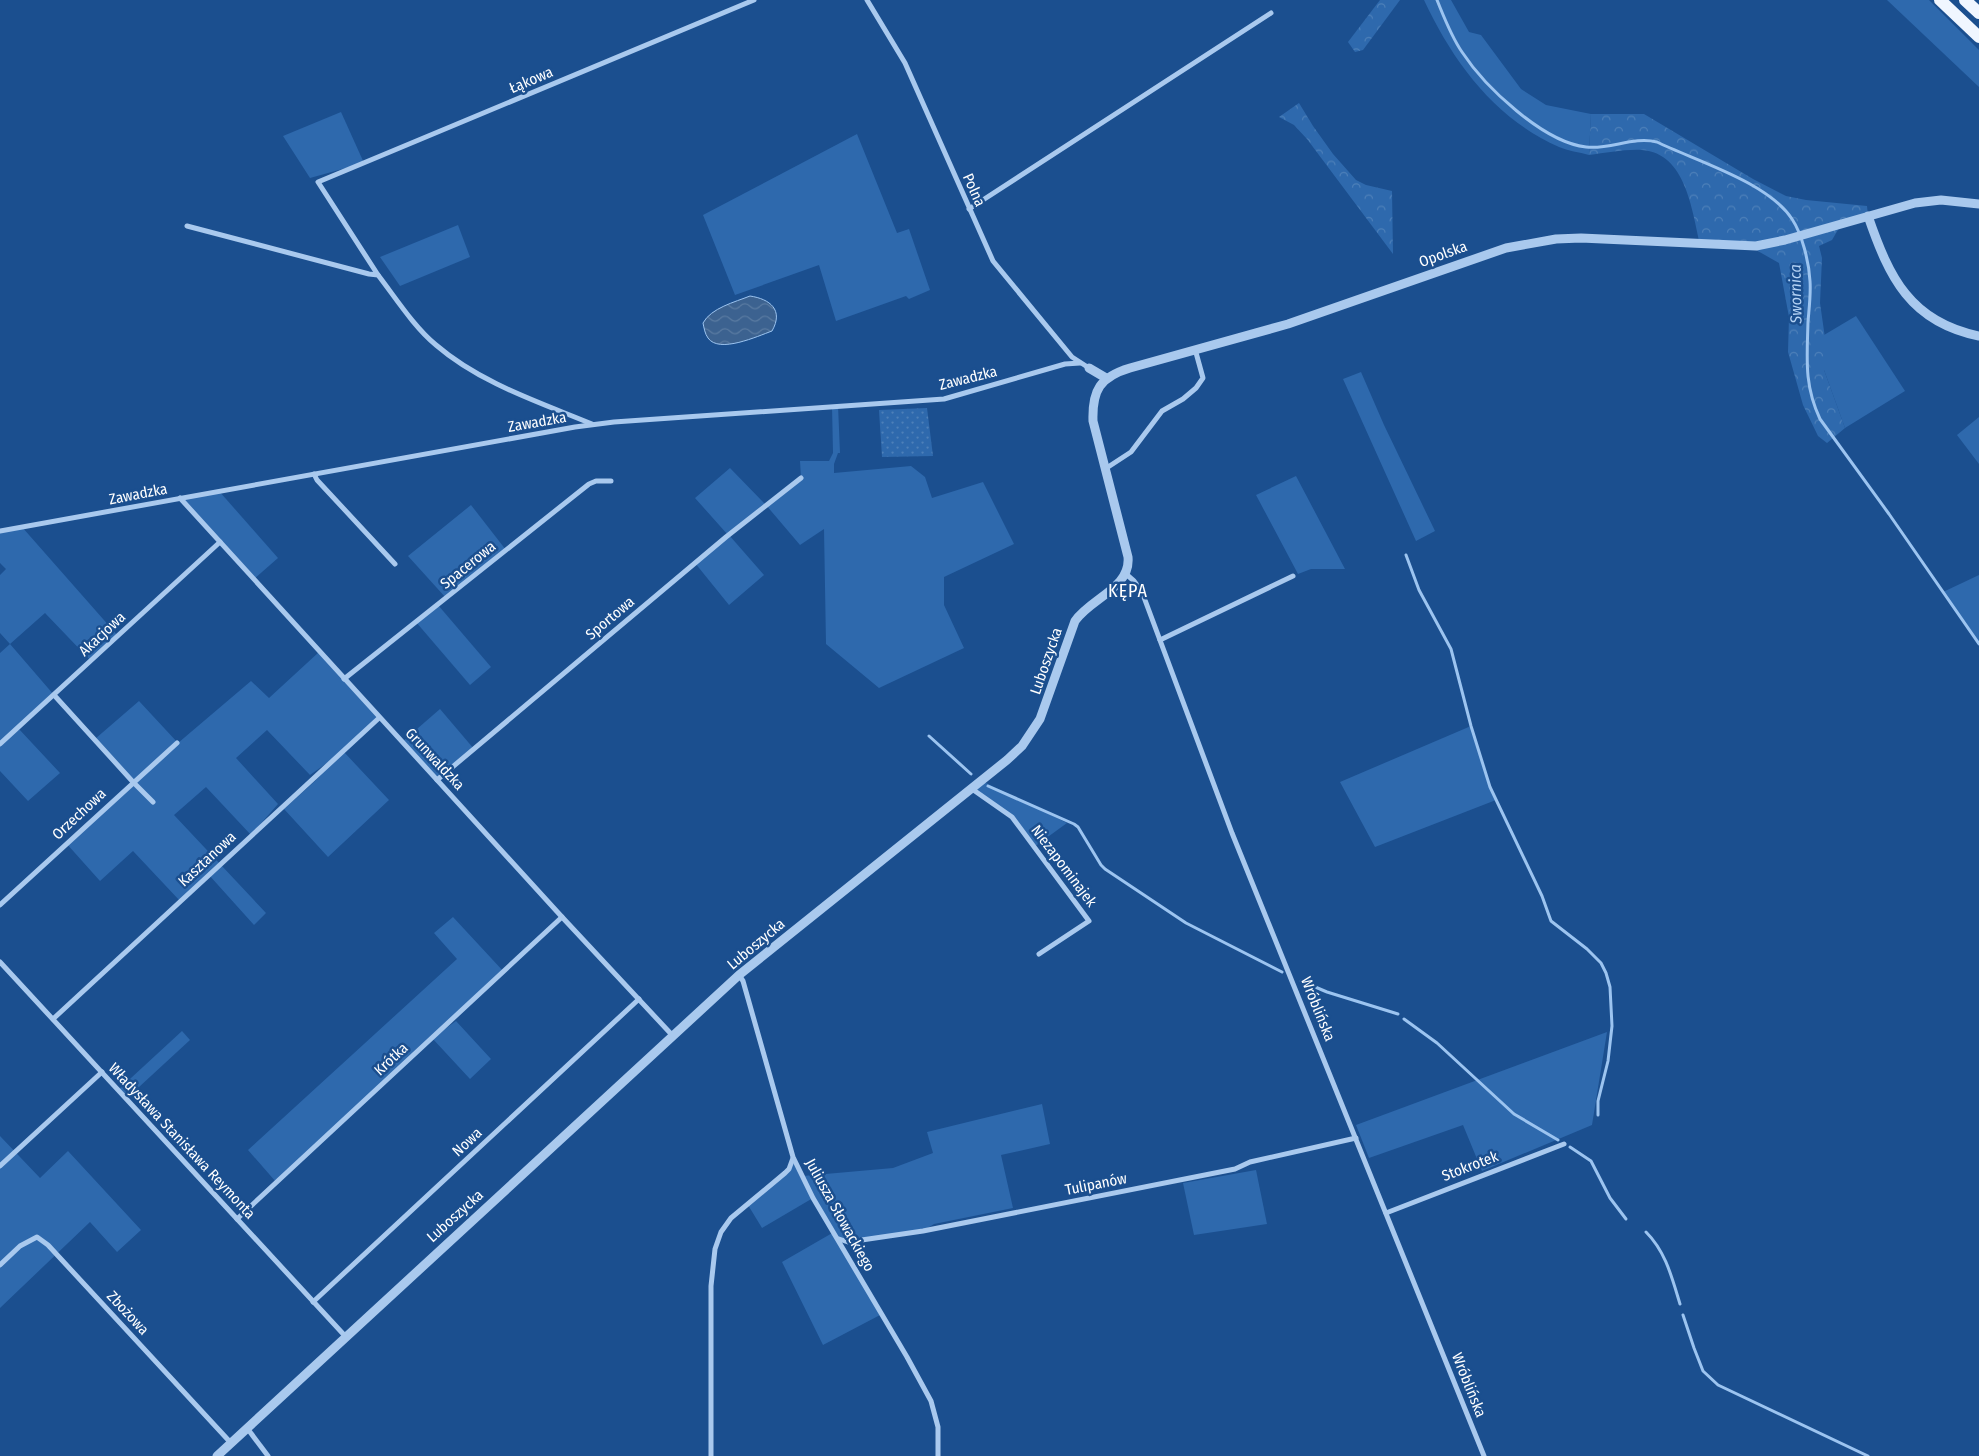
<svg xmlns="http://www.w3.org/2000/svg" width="1979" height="1456" font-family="'Fira Sans Condensed',sans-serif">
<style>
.grass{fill:#2e69ad}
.forest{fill:url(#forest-crowns)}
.park{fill:url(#park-dots)}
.water{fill:url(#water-waves);stroke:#9cc4f0}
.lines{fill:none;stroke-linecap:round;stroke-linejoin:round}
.stream{stroke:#9cc4f0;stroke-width:3}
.minor{stroke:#a9c9ee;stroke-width:5}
.tertiary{stroke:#a9c9ee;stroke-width:9}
.primary{stroke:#f0f6ff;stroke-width:12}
.labels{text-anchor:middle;stroke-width:5;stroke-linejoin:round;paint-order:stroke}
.street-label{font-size:15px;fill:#fff;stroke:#1b4f8f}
.water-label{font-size:16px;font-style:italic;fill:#b5d3f5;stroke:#1b4f8f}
.quarter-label{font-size:18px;letter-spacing:1px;fill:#fff;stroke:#1b4f8f}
</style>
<defs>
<pattern id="forest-crowns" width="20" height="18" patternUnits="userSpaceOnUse" patternTransform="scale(1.25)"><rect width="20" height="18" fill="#2e69ad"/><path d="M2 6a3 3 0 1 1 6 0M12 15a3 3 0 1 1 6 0" fill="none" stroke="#4d80b9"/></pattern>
<pattern id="park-dots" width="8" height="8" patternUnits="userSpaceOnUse" patternTransform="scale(1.25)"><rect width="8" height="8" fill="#2e69ad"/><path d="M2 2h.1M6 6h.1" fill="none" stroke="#4d80b9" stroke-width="1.8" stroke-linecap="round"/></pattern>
<pattern id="water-waves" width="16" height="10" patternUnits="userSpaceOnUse" patternTransform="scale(1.25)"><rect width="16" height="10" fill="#3c6290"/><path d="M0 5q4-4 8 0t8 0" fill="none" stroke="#597aa1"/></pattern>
</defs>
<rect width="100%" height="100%" fill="#1b4f8f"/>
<g class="grass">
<path d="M1424 0H1451L1469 32 1481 35 1521 89 1546 105 1591 114 1589 155C1579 152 1568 151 1559 147 1495 119 1453 62 1424 0Z"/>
<polygon points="1887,0 1929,0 1979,50 1979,87"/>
<polygon points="341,112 364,163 310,178 283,136"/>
<polygon points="857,134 897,233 909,229 930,290 909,299 906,296 836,321 819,265 735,295 703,215"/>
<polygon points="458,225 470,257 400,286 380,257"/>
<polygon points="1856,316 1905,391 1845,428 1824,370 1824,335"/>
<polygon points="1361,372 1384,425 1435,531 1416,541 1343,379"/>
<polygon points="838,405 840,453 838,453 834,464 834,473 911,466 925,477 932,498 983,482 1014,544 944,577 944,605 964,648 879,688 826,644 824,529 800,545 766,505 729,535 764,575 729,605 695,563 728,535 695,498 730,468 766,505 801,478 800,461 829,461 833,453 832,406"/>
<polygon points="1979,417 1979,464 1957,435"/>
<polygon points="1296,476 1345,569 1311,569 1298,574 1256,495"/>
<polygon points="219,491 278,558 254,579 180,498"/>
<polygon points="471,505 506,550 446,598 408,556"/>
<polygon points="22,527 118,636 91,661 45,613 10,644 54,695 18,728 60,773 28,801 0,771 0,653 10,644 0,633 0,575 6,569 0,563 0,531"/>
<polygon points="1979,575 1979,644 1943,592"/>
<polygon points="438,605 491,667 470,685 416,622"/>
<polygon points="319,652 379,718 343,751 389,800 328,857 284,809 315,781 341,753 310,775 267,730 236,758 278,804 251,835 206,787 174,815 266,913 254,925 209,875 180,901 133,851 100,881 66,843 132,782 95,739 139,701 178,743 251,681 269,698"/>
<polygon points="440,709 474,749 437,780 402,742"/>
<polygon points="1471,726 1490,787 1496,800 1375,847 1340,782"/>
<polygon points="982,781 1067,823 1034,847 1012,817 972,789"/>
<polygon points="453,917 504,972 438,1034 456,1021 491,1059 470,1079 432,1038 276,1182 248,1150 457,959 434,933"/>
<polygon points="182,1031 190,1040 126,1099 118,1090"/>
<polygon points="1607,1032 1592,1125 1482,1171 1463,1125 1369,1158 1356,1125"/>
<polygon points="1042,1104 1050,1144 1001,1155 1013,1208 934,1224 923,1231 848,1242 839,1240 882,1314 823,1345 782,1262 834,1232 813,1198 762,1228 748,1205 785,1173 793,1157 803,1176 893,1168 933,1153 927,1132"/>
<polygon points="0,1136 40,1178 68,1151 141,1230 117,1252 90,1222 0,1308"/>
<polygon points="1256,1170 1267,1224 1194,1235 1183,1183"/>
</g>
<g class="forest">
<polygon points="1380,0 1400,0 1363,50 1355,52 1348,42"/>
<polygon points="1299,103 1313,126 1333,154 1356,180 1366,185 1392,191 1393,254 1307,139 1294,125 1279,117"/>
<path d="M1591 114H1644L1753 179 1786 196 1806 200 1867 206 1868 216 1842 223 1832 240 1819 246 1822 258 1820 303 1825 338 1824 370 1845 428 1827 443 1818 436 1803 405 1788 352 1789 317 1779 263 1749 246 1700 244C1692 211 1686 153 1642 150 1625 149 1606 153 1589 155Z"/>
</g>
<polygon class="park" points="927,408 933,456 882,457 879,410"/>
<path class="water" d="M750 296C770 299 784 310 772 331 758 336 719 354 708 338 705 334 704 328 703 323 711 308 735 302 750 296Z"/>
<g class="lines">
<g class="stream">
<path d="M1437 0C1444 17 1451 36 1462 52 1485 87 1543 142 1586 147 1610 150 1633 136 1657 142 1696 161 1768 182 1792 219 1802 234 1809 262 1810 281 1811 294 1809 309 1808 322 1807 359 1804 385 1820 419L1889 514 1979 644"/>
<polyline points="1406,555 1419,590 1451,649 1471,726 1490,787 1542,896 1551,921 1587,949 1601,963 1606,973 1610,987 1612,1026 1608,1061 1598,1101 1598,1115"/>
<polyline points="929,736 971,774"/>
<polyline points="988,786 1074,824 1078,827 1101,865 1105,869 1186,923 1282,972"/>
<polyline points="1301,981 1327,992 1398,1014"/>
<polyline points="1404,1019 1437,1043 1514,1114 1558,1140"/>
<polyline points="1570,1147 1591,1161 1610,1198 1626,1219"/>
<path d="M1646 1232C1666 1252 1672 1278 1680 1304"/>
<polyline points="1683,1315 1694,1348 1703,1371 1718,1385 1868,1456"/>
</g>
<g class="minor">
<polyline points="867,0 905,63 993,261 1072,357 1089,368"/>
<polyline points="969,209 1271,13"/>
<path d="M187 226 369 274 378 275C395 297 414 327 436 345 480 383 539 402 592 424"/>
<polyline points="378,275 318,182 754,0"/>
<polyline points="1105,469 1131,452 1162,411 1183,399 1196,388 1203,378 1195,349"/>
<polyline points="314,474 317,480 395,564"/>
<polyline points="180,498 562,917 673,1036"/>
<polyline points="0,531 575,427 614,422 944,399 1065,364 1080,363"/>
<polyline points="1126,574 1134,581 1142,592 1232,833 1484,1456"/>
<polyline points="1160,640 1293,576"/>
<polyline points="344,679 589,484 596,481 611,481"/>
<polyline points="54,695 133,782 153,802"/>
<polyline points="0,744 220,542"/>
<polyline points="437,780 726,537 801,478"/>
<polyline points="972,789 1012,817 1089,921 1039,954"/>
<polyline points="0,905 177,743"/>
<polyline points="0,962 346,1337"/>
<polyline points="739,975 743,981 793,1157 813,1198 907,1357 931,1401 938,1427 938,1456"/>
<polyline points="53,1019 379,718"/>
<polyline points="0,1166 102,1072"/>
<polyline points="1386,1213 1564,1144"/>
<polyline points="237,1219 562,917"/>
<polyline points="839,1239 848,1242 923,1231 1235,1169 1250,1162 1356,1138"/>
<polyline points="0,1265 20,1246 37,1237 48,1245 231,1443"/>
<polyline points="313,1302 639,999"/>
<polyline points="247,1428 268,1456"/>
<polyline points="711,1456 711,1286 715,1249 721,1232 731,1218 785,1173 789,1169 793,1158"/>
</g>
<g class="tertiary">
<path d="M1868 216C1889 277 1910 322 1979 336"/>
<polyline points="1089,368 1106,378"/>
<path d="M217 1456 739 975 1007 760 1022 746 1040 719 1075 621C1091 598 1131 588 1128 557L1093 421C1092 390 1100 377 1130 368L1288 324 1506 248 1556 239 1581 238 1756 246 1785 240 1915 203 1941 200 1979 204"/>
</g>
<g class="primary">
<polyline points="1940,0 1979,37"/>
<polyline points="1965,0 1979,13"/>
</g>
</g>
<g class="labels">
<g class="street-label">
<text transform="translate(531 80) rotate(-23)" y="5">Łąkowa</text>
<text transform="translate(974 190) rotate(66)" y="5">Polna</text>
<text transform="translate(1443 254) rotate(-20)" y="5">Opolska</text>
<text transform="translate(968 378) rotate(-14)" y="5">Zawadzka</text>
<text transform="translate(537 422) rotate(-10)" y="5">Zawadzka</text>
<text transform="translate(138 494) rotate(-11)" y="5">Zawadzka</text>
<text transform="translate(468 565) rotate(-39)" y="5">Spacerowa</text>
<text transform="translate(610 618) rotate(-40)" y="5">Sportowa</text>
<text transform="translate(102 634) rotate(-43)" y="5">Akacjowa</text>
<text transform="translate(1046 661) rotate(-71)" y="5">Luboszycka</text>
<text transform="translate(435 759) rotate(47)" y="5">Grunwaldzka</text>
<text transform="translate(79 814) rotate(-43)" y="5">Orzechowa</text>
<text transform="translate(207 859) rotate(-43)" y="5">Kasztanowa</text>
<text transform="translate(1064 866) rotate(53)" y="5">Niezapominajek</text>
<text transform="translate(756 944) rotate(-40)" y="5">Luboszycka</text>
<text transform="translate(1318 1009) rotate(68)" y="5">Wróblińska</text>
<text transform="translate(391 1059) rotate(-43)" y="5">Krótka</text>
<text transform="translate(182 1141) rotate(47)" y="5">Władysława Stanisława Reymonta</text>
<text transform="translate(467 1142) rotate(-43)" y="5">Nowa</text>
<text transform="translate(1470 1166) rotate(-21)" y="5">Stokrotek</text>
<text transform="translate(1096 1184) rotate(-11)" y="5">Tulipanów</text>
<text transform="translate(840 1215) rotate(61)" y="5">Juliusza Słowackiego</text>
<text transform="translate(455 1216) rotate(-42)" y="5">Luboszycka</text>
<text transform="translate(128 1313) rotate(47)" y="5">Zbożowa</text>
<text transform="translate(1469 1385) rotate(68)" y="5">Wróblińska</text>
</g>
<g class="water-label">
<text transform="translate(1795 294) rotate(-91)" y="6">Swornica</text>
</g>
<g class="quarter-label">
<text x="1128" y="597">KĘPA</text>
</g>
</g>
</svg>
